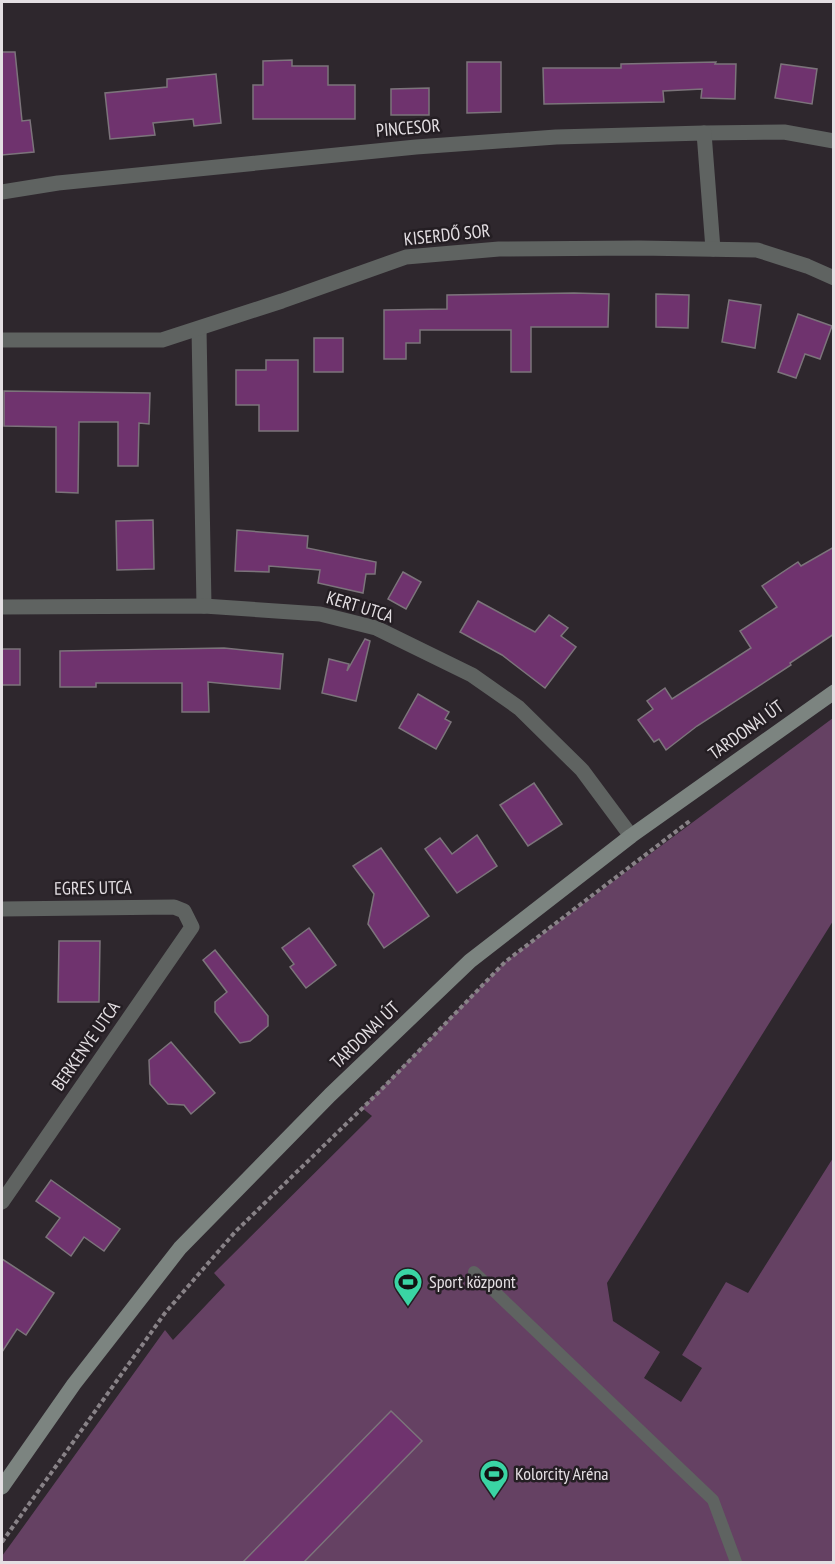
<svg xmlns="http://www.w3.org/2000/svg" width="835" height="1564" font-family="'PT Sans Narrow',sans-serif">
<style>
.green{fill:#654163}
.building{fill:#6f336e;stroke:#7c747b;stroke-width:1.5}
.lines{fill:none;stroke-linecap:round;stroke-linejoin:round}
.path{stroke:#888287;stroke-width:4;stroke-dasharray:4.5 3;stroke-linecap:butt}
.lane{stroke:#5f6361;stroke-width:12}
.street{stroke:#5f6361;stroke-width:15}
.secondary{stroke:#7c8480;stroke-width:15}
.labels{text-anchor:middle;stroke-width:5;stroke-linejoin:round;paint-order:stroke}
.street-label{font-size:18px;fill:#e4dfe3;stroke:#241e23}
.poi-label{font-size:18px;fill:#e4dfe3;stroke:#241e23;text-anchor:start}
</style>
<rect width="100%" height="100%" fill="#2e272d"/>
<polygon class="green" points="833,718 833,921 607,1283 613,1321 660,1352 644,1378 681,1402 702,1368 682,1355 726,1282 748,1293 833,1158 833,1562 2,1562 2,1556 13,1541 165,1330 173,1340 225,1285 214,1273 372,1116 362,1108 505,962"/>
<g class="building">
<polygon points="2,52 15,52 22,121 30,120 34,152 2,155"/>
<polygon points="292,60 292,66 328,66 328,85 355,85 355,119 253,119 253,85 263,85 263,61"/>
<polygon points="467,62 501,62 501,112 467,113"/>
<polygon points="716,62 715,64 736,64 735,99 701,98 702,89 663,91 664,102 544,104 543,68 621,68 621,64"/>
<polygon points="781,64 817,69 812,104 775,98"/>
<polygon points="216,74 221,123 194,126 193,119 153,123 155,135 110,139 105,93 167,87 167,79"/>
<polygon points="429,88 429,115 391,115 391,89"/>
<polygon points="574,293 609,294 608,327 531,327 531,372 511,372 511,330 420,330 420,343 406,343 406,359 384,359 384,310 447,309 447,295"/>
<polygon points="656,294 689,295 688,328 656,327"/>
<polygon points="729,300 761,305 755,348 722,342"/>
<polygon points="798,314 832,326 820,359 805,354 796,378 778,372"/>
<rect x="314" y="338" width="29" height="34"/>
<polygon points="266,360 298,360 298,431 259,431 259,405 236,405 236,370 266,370"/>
<polygon points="4,391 150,393 149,424 139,423 138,466 118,466 118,422 79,422 78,493 56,492 56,427 4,426"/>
<polygon points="153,520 154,569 117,570 116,521"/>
<polygon points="237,530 308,536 307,548 376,562 375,574 366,574 363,593 318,583 320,570 269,566 269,572 235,571"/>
<polygon points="834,547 834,634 790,663 791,665 697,726 666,750 659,739 654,742 638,720 653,709 647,701 665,688 672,699 751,648 740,631 777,607 762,586 798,562 801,566"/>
<polygon points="403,572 421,582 406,609 388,599"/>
<polygon points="478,601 535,632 549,615 568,628 561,636 576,647 545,688 502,655 460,632"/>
<polygon points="365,639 370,641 356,701 322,693 329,659 349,664 347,671"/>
<polygon points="224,648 283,654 280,689 208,682 209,712 182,712 182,683 96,683 96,687 60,687 60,651"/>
<rect x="2" y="649" width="18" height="36"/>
<polygon points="418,694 449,712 445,719 451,722 436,749 399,728"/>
<polygon points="534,783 562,824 528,846 500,805"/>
<polygon points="477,835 497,866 457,893 425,849 440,838 452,854"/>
<polygon points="381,848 429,916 384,948 368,924 374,894 353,866"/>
<polygon points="309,928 336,965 306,988 290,967 294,964 282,948"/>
<polygon points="59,941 100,941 99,1002 58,1002"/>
<polygon points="215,950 268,1016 268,1026 250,1041 240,1043 215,1012 215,1002 227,992 203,960"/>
<polygon points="171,1042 215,1093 191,1114 184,1105 168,1104 150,1084 149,1060"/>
<polygon points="51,1180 120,1229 104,1251 84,1237 71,1256 46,1237 60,1218 36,1201"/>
<polygon points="2,1259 54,1293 26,1335 17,1329 2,1352"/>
<polygon points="391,1411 422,1441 303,1563 242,1563"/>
</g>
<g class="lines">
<polyline class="path" points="2,1542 165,1313 236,1231 379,1092 505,962 691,820"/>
<polyline class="lane" points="474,1272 713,1500 736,1562"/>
<g class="street">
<polyline points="704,133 784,132 834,141"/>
<polyline points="2,192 58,183 416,147 556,137 704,133 713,249"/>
<polyline points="199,329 204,606"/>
<polyline points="2,340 162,340 282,301 406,257 499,249 639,248 757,250 807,266 834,278"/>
<polyline points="2,607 204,606 320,614 376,628 472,675 519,708 582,770 631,836"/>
<polyline points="2,909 174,907 184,911 192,927 2,1202"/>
</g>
<polyline class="secondary" points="2,1487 74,1384 180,1248 330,1095 470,961 631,836 834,692"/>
</g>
<defs>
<g id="stadium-pin" transform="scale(1.5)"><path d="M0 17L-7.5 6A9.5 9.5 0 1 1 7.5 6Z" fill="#3ad4a4" stroke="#241e23"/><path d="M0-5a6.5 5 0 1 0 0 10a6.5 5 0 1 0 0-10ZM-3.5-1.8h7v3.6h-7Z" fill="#111"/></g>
</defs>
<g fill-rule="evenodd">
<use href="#stadium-pin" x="408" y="1282"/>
<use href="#stadium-pin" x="494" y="1474"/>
</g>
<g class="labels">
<g class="street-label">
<text transform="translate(408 128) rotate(-5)" y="6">PINCESOR</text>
<text transform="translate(447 235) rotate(-6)" y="6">KISERDŐ SOR</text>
<text transform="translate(360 607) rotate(17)" y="6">KERT UTCA</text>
<text transform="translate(746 730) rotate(-36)" y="6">TARDONAI ÚT</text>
<text transform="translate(93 888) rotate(-1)" y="6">EGRES UTCA</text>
<text transform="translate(365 1035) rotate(-44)" y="6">TARDONAI ÚT</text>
<text transform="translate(86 1046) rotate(-55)" y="6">BERKENYE UTCA</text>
</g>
<g class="poi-label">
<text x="429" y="1288">Sport központ</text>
<text x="515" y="1480">Kolorcity Aréna</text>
</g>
</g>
<rect width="835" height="1564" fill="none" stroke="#e4dfe3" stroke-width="6"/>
</svg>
